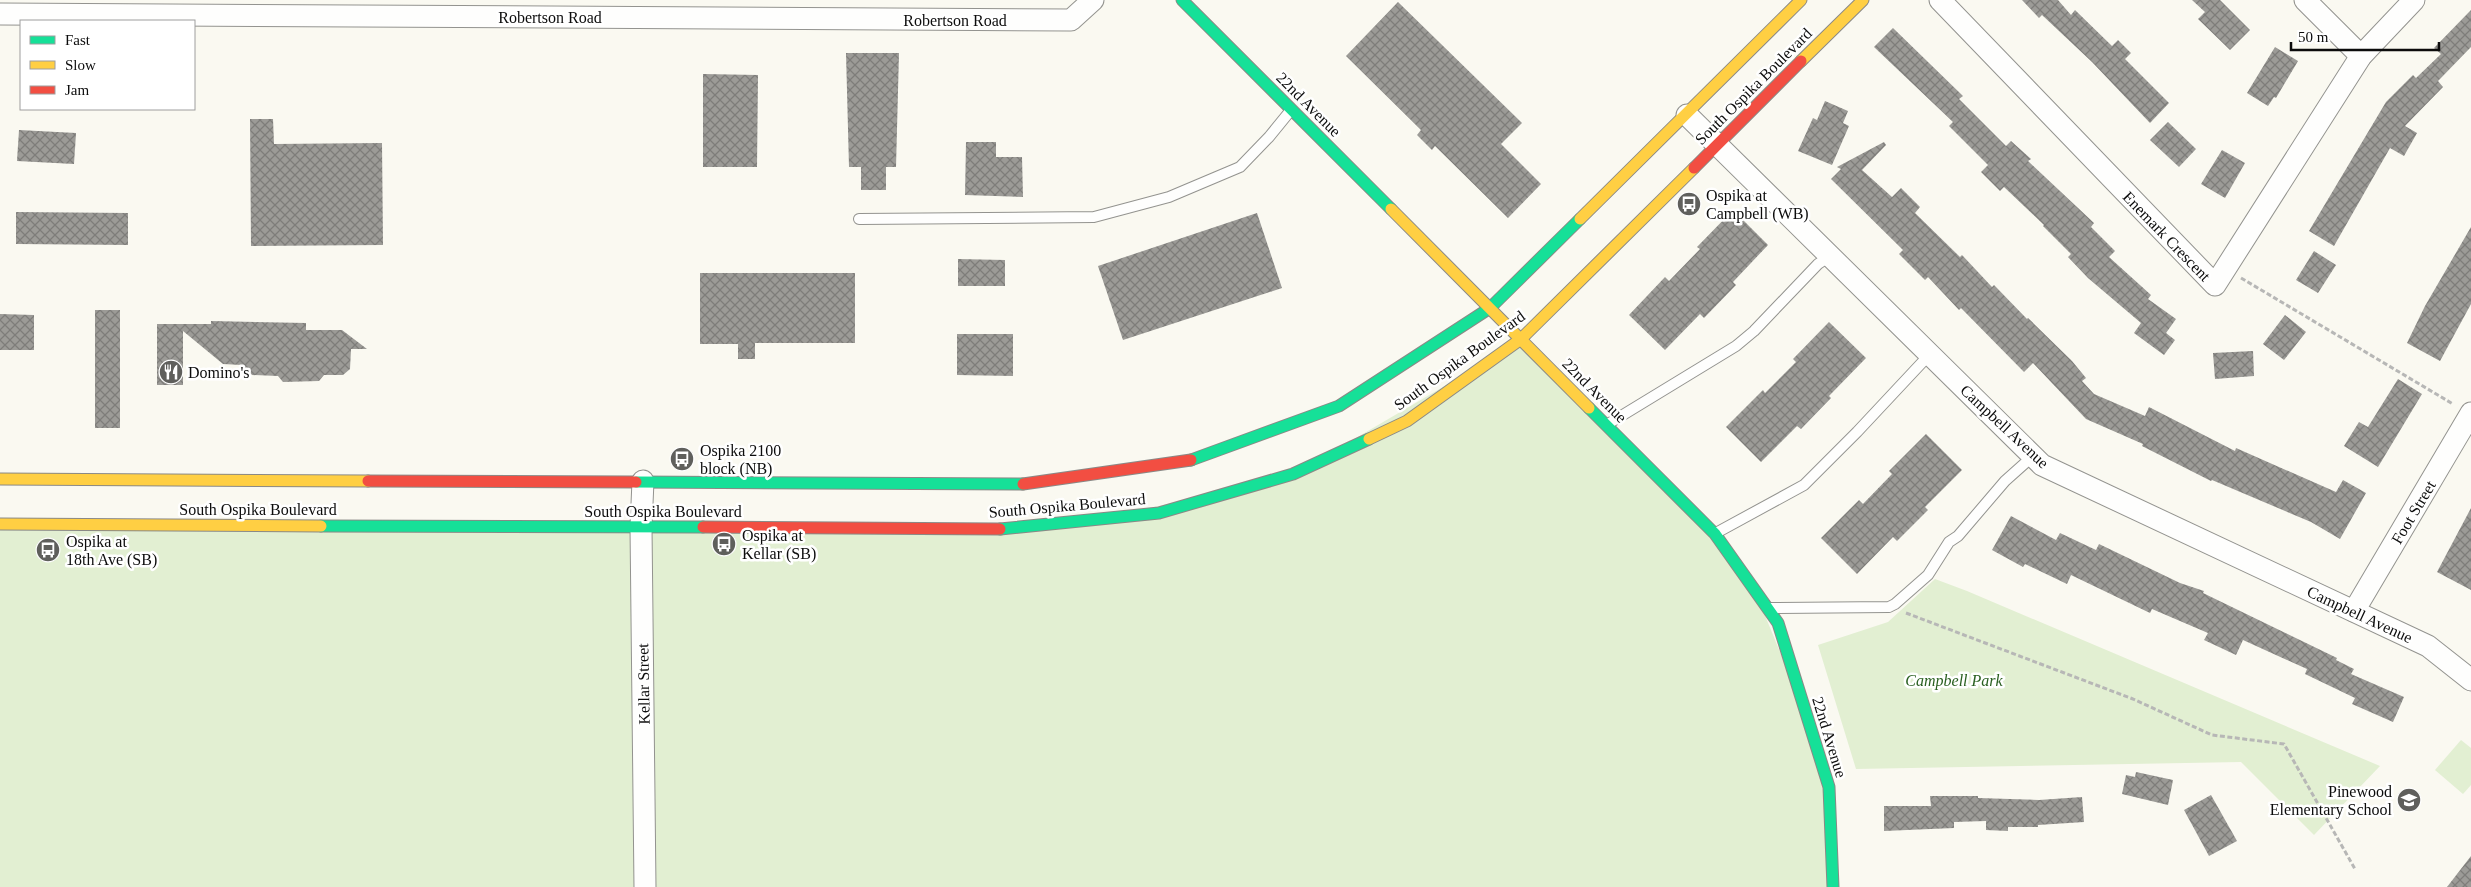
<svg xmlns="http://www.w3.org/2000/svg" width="2471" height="887" font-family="Georgia,serif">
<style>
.grass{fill:#e2efd2}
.building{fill:url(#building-cross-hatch)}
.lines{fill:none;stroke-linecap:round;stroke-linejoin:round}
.lane-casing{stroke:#93938f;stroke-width:12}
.street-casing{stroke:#93938f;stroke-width:23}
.fast-casing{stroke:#8a8986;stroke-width:13}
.slow-casing{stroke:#8a8986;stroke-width:13}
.jam-casing{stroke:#8a8986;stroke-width:13}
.path{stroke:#b7b7b6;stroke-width:3;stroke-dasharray:5 2.5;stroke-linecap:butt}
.lane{stroke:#fefefd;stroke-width:10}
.street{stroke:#fefefd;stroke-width:21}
.fast{stroke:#16e098;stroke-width:11}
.slow{stroke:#ffcf43;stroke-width:11}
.jam{stroke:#f24e42;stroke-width:11}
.labels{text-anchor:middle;stroke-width:5;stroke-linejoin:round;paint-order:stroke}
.street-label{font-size:16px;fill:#0c0c0c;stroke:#fff}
.poi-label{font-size:16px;fill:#0c0c0c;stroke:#fff;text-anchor:start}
.park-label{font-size:16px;font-style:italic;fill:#2a6021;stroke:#fff}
</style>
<defs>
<pattern id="building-cross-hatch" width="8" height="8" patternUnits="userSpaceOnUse" patternTransform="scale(1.25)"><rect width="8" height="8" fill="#9c9b97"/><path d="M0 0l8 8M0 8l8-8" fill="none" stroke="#7e7d7a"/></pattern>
</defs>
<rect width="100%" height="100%" fill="#faf9f1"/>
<g class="grass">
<polygon points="1518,343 1746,569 1821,752 1829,887 0,887 0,526 992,526 1150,508 1291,476"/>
<polygon points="1935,579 1967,591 2380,766 2314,835 2241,762 1856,769 1818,645 1888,622"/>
<polygon points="2461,740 2471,748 2471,785 2463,794 2435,770"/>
</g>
<g class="building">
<polygon points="2022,0 2058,0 2071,15 2075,10 2112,46 2118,40 2131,53 2125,59 2169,103 2150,123 2092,62 2042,15 2039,18"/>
<polygon points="2192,0 2220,0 2250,30 2230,50 2198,19 2205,12"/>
<polygon points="1398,2 1522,123 1501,144 1541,184 1508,218 1435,146 1432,150 1417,135 1421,130 1346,56"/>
<polygon points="2471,10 2471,47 2438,81 2443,87 2405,126 2417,133 2404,156 2390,148 2334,246 2309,231 2386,102 2413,75 2416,78 2441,54 2434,48"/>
<polygon points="1893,28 1963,96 1959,99 2006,146 2011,141 2031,159 2028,161 2094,223 2091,227 2115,251 2109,257 2151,295 2148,299 2176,319 2166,333 2175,340 2164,355 2134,333 2141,323 2088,278 2068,257 2071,254 2043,226 2044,225 2004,187 2000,191 1981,172 1988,165 1949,126 1953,122 1874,47"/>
<polygon points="2275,47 2298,61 2276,98 2274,97 2268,106 2247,93"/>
<polygon points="846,53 899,53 896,167 886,167 886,190 861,190 861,167 849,167"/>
<polygon points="703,74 758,75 757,167 703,167"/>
<polygon points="1825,101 1848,111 1843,123 1849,126 1832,165 1798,151 1813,118 1817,120"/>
<polygon points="250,119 273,119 274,144 382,143 383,245 251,246"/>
<polygon points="2168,122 2196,149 2179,167 2150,140"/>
<polygon points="19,130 76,133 74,164 17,161"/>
<polygon points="966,142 996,142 996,157 1022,157 1023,197 965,195"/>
<polygon points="1884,142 1886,145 1862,170 1892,197 1901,188 1920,207 1915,213 1960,257 1962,255 1992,287 1994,285 2027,319 2028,318 2072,361 2086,378 2082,381 2094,394 2145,416 2149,407 2235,451 2236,448 2336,492 2343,480 2366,493 2340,539 2311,522 2212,480 2211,481 2142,446 2143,444 2086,419 2033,363 2024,372 1961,308 1959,310 1928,277 1925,280 1899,254 1903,250 1831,179 1841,169 1837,167"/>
<polygon points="2222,150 2245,163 2225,198 2201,184"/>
<polygon points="1733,210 1768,245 1733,282 1736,285 1704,318 1700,314 1665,350 1629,315 1665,277 1669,281 1700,249 1697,247"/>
<polygon points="16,212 128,213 128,245 16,244"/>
<polygon points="1257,213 1282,288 1123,340 1098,266"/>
<polygon points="2471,227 2471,304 2440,361 2407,343 2425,306"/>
<polygon points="2314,251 2336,265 2318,293 2296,280"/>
<polygon points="958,259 1005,260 1005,286 958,286"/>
<polygon points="700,273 855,273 855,343 755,343 755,359 738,359 738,344 700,344"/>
<rect x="95" y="310" width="25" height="118"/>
<polygon points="0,314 34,315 34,350 0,350"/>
<polygon points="2285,315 2306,332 2284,360 2263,344"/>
<polygon points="211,321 306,323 306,330 342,330 367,349 351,349 350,369 343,375 324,375 319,381 283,382 278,376 252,375 241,365 223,364 183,331 183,385 157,385 157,324 211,324"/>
<polygon points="1829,322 1866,358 1829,396 1831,398 1801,429 1797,426 1761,462 1726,427 1763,390 1765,393 1796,362 1793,359"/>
<polygon points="957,334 1013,334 1013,376 957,375"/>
<polygon points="2253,351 2254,376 2215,379 2213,353"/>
<polygon points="2398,379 2422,394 2378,467 2344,446 2359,422 2368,427"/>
<polygon points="1926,434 1962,470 1925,507 1928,510 1897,541 1893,537 1857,574 1821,538 1859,500 1863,504 1892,474 1889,471"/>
<polygon points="2471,508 2471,590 2437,572"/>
<polygon points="2011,516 2056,540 2060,533 2096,550 2099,544 2180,583 2204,591 2203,593 2337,658 2336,660 2354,669 2351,674 2404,697 2393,722 2352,704 2355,698 2305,674 2307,669 2243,640 2236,655 2204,640 2208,633 2152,609 2150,613 2071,575 2067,584 2025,564 2023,567 1992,550"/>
<polygon points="2136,772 2173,780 2168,805 2122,794 2126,775 2135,777"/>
<polygon points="2211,795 2237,841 2209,856 2184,810"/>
<polygon points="1930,796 1978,796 1978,798 2039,800 2082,797 2084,822 2038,825 2038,827 2008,827 2008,831 1986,830 1986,821 1954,822 1954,828 1884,831 1884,806 1931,806"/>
<polygon points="2471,856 2471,887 2447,887"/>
</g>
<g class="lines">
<g class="lane-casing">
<g id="lane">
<polyline points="859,219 1094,217 1169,197 1240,167 1269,137 1291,110"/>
<polyline points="1608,424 1736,346 1754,331 1818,264 1830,256"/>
<polyline points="1716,533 1804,485 1857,432 1930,354"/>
<polyline points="1770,608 1889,607 1895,604 1928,575 1949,542 1958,536 2005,481 2033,456"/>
</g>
</g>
<g class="street-casing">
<g id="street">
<polyline points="1940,0 2215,285 2361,56 2414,0"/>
<polyline points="2305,0 2361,56"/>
<polyline points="0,14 1071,20 1093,0"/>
<polyline points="1687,115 2042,465 2428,646 2471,680"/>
<polyline points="643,481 641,527 645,887"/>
<polyline points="2354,611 2471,413"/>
</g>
</g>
<g class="fast-casing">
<g id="fast">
<polyline points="1182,0 1391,209"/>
<polyline points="1589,408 1715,534 1778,623 1829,787 1833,887"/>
<polyline points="1191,460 1339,406 1490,308 1580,219"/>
<polyline points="636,482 1023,484"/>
<polyline points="321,526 703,527"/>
<polyline points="1000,529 1159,513 1293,474 1369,439"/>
</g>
</g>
<g class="slow-casing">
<g id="slow">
<polyline points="1801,61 1863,0"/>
<polyline points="1391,209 1589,408"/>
<polyline points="1580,219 1801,0"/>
<polyline points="1369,439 1407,421 1521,339 1694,168"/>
<polyline points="0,479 368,481"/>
<polyline points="0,524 321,526"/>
</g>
</g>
<g class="jam-casing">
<g id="jam">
<polyline points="1694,168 1801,61"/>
<polyline points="368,481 636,482"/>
<polyline points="1023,484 1191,460"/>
<polyline points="703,527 1000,529"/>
</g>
</g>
<g class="path">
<polyline points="2241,278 2453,404"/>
<polyline points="1906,613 2133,699 2212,735 2284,744 2355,869"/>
</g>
<use href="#lane" class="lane"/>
<use href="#street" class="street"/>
<use href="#fast" class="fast"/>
<use href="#slow" class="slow"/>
<use href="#jam" class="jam"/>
</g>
<defs>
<g id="bus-disc" transform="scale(1.25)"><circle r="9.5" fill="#5f5f5c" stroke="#fff"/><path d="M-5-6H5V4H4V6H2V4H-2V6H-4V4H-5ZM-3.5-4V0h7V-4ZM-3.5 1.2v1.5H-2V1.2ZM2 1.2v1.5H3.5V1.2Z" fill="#fff"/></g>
<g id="restaurant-disc" transform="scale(1.25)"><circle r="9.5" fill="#5f5f5c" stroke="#fff"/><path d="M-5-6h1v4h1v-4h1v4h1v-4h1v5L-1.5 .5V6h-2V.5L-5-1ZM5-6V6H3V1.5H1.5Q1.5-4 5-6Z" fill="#fff"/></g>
<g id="school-disc" transform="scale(1.25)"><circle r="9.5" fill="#5f5f5c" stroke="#fff"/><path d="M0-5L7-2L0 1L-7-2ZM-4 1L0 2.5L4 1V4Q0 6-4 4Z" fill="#fff"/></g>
</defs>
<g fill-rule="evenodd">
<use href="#bus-disc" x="1689" y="204"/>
<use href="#restaurant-disc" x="171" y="372"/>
<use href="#bus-disc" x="682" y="459"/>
<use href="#bus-disc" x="724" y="544"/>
<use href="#bus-disc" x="48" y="550"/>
<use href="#school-disc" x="2409" y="800"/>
</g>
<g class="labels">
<g class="street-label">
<text x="550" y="23">Robertson Road</text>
<text x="955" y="26">Robertson Road</text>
<text transform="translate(1753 86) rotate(-45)" y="6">South Ospika Boulevard</text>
<text transform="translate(1309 104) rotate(45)" y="6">22nd Avenue</text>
<text transform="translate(2167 236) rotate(46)" y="6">Enemark Crescent</text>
<text transform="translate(1459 360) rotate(-36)" y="6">South Ospika Boulevard</text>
<text transform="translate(1595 390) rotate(45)" y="6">22nd Avenue</text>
<text transform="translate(2005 426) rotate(43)" y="6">Campbell Avenue</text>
<text transform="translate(1067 505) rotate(-5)" y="6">South Ospika Boulevard</text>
<text x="258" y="515">South Ospika Boulevard</text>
<text x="663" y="517">South Ospika Boulevard</text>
<text transform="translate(2413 512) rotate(-59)" y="6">Foot Street</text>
<text transform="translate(2360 614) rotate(25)" y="6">Campbell Avenue</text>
<text transform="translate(643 684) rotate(-91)" y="6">Kellar Street</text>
<text transform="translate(1830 737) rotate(73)" y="6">22nd Avenue</text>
</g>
<g class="poi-label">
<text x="1706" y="201">Ospika at<tspan x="1706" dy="18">Campbell (WB)</tspan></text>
<text x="188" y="378">Domino's</text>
<text x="700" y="456">Ospika 2100<tspan x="700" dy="18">block (NB)</tspan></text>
<text x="742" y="541">Ospika at<tspan x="742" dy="18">Kellar (SB)</tspan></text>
<text x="66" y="547">Ospika at<tspan x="66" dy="18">18th Ave (SB)</tspan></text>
<text x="2392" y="797" text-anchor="end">Pinewood<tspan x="2392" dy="18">Elementary School</tspan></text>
</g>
<g class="park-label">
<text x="1954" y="686">Campbell Park</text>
</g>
</g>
<rect x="20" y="20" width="175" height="90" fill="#ffffff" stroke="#9e9e9e"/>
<rect x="30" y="36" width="25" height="8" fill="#16e098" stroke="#9e9e9e"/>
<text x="65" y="45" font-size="15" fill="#0c0c0c">Fast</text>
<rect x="30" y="61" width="25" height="8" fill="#ffcf43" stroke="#9e9e9e"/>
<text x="65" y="70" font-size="15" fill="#0c0c0c">Slow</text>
<rect x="30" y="86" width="25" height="8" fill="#f24e42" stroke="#9e9e9e"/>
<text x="65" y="95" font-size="15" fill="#0c0c0c">Jam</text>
<path d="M2291 42v8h148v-8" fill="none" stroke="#0c0c0c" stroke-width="2.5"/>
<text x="2298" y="42" font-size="15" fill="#0c0c0c" stroke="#ffffff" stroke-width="4" paint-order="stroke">50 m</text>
</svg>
